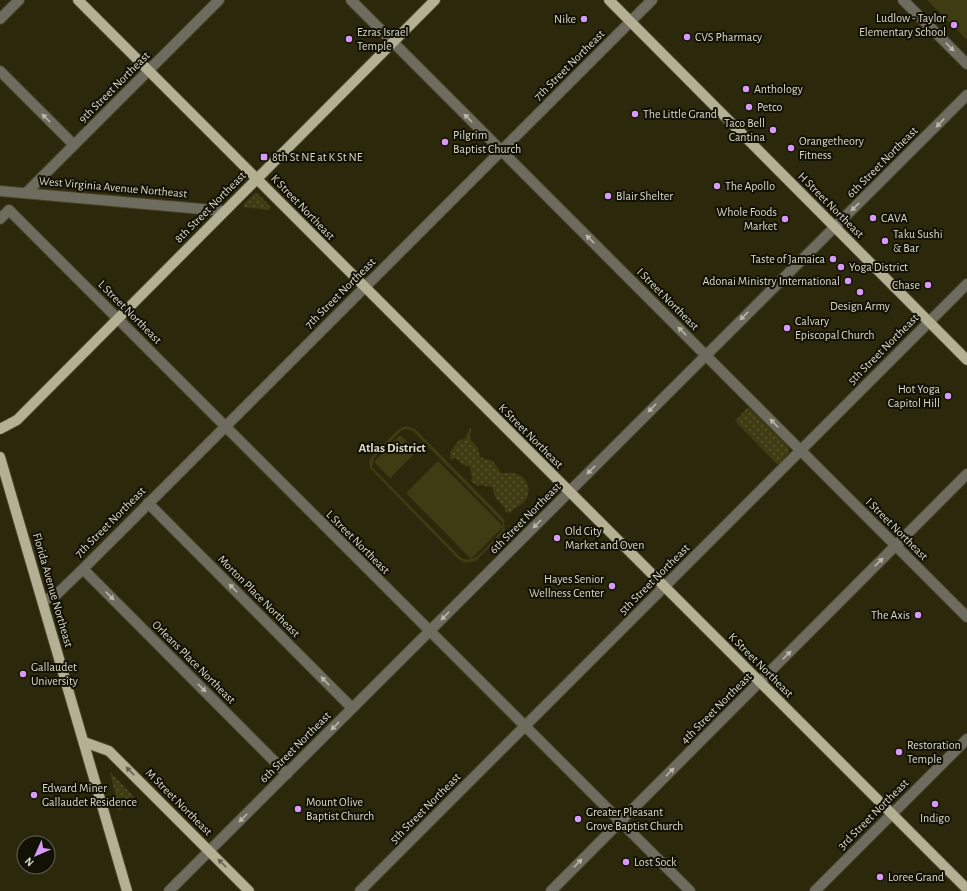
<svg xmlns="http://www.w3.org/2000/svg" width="967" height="891" font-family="'Alegreya Sans',sans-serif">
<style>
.park{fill:url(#park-dots)}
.pitch{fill:#3f3b12;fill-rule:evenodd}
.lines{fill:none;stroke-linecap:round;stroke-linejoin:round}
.minor-casing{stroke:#484429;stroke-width:12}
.major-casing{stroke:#484429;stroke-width:12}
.minor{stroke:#6d6c5e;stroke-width:10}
.major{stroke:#b3b094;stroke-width:10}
.oneway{fill:#bab9a9}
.oneway2{fill:#62604c}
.poi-dot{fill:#d89af8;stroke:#121105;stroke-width:1.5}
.labels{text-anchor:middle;stroke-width:4;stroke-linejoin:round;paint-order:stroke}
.poi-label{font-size:12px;fill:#dbdac9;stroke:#121105;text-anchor:start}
.street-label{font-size:12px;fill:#dbdac9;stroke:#121105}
.neighbourhood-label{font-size:13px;font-weight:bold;fill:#dbdac9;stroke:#121105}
</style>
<defs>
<pattern id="park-dots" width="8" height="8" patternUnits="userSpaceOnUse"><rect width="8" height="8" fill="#3f3b12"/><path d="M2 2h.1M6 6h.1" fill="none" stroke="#5a5733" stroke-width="1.8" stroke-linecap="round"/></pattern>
</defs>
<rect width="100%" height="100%" fill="#2c280b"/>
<g class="park">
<polygon points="255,193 257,193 270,206 270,210 244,207 244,204"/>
<polygon points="748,407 789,448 789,453 778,465 735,421"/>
<path d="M471 427 470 439 478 448 480 457 493 461 501 473C507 474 512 472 517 474 529 478 533 495 523 503 518 507 514 508 510 513L505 512V508L496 499 492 487 479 485 477 486 471 481 472 478 470 467 462 464 455 458 451 460 450 452 459 440 465 438Z"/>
<polygon points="110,772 134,797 119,811"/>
</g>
<g class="pitch">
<polygon points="927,0 967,0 967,40"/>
<path d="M406 426 415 429 504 519 505 531 476 561 466 563 458 559 370 468 369 461 372 456 399 429ZM407 429 413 431 503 523V526L438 461 406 493 471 559 503 527 501 532C491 541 474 568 460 557L372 467 374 458 402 430Z"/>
<polygon points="400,435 417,451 390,478 374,462"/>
</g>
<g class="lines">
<g class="minor-casing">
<g id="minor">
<polyline points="351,0 967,617"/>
<polyline points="903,0 967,64"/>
<polyline points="0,19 19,0"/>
<polyline points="0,71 74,145"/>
<polyline points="0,191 224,211"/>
<polyline points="27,192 219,0"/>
<polyline points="0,219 9,210 690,891"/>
<polyline points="148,503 352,708"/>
<polyline points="83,569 287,774"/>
<polyline points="43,601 57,594 83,569 652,0"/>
<polyline points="169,891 967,95"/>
<polyline points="360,891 967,284"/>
<polyline points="551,891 967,474"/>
<polyline points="815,891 967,739"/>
</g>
</g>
<g class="major-casing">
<g id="major">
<polyline points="78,0 967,889"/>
<polyline points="609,0 967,360"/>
<polyline points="0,429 17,420 435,0"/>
<polyline points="0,457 127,891"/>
<polyline points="84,742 109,751 249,891"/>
</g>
</g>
<use href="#minor" class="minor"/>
<use href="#major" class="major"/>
</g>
<defs><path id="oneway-solid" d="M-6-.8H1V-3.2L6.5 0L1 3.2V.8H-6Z"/></defs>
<g class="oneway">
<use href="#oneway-solid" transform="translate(950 47) rotate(45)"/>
<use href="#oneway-solid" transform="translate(46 118) rotate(-135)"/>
<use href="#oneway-solid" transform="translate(468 118) rotate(-135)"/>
<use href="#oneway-solid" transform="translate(940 123) rotate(134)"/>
<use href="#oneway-solid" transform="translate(855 207) rotate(136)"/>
<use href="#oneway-solid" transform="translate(590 239) rotate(-135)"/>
<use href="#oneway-solid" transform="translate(744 316) rotate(135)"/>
<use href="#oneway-solid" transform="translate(682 331) rotate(-135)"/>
<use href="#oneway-solid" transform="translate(652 408) rotate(135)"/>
<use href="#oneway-solid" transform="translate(774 423) rotate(-135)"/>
<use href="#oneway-solid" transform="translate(591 470) rotate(135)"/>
<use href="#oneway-solid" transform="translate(537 524) rotate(135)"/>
<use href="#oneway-solid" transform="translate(879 562) rotate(-45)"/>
<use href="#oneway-solid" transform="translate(233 588) rotate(-135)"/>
<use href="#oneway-solid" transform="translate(110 596) rotate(45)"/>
<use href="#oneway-solid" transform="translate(445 616) rotate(135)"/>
<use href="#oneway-solid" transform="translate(787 655) rotate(-45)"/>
<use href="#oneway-solid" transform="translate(325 681) rotate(-134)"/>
<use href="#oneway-solid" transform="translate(202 688) rotate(45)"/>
<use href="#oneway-solid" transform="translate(335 726) rotate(135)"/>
<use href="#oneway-solid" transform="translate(670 772) rotate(-45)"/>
<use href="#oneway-solid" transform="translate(243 818) rotate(135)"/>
<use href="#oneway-solid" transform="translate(578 863) rotate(-45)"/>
</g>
<g class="oneway2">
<use href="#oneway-solid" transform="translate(130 771) rotate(-135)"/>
<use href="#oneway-solid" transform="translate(222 863) rotate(-135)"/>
</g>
<g class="poi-dot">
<circle cx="584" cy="19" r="4"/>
<circle cx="954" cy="25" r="4"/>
<circle cx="687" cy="37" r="4"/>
<circle cx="349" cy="39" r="4"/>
<circle cx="746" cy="89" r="4"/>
<circle cx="749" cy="107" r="4"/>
<circle cx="635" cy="114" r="4"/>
<circle cx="773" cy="130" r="4"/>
<circle cx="445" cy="142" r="4"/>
<circle cx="791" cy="148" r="4"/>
<rect x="260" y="153" width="8" height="8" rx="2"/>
<circle cx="717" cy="186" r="4"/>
<circle cx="608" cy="196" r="4"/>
<circle cx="873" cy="218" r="4"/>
<circle cx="785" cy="219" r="4"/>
<circle cx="885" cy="241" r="4"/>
<circle cx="833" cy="259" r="4"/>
<circle cx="841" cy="267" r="4"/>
<circle cx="848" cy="281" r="4"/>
<circle cx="928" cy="285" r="4"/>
<circle cx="860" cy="292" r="4"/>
<circle cx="787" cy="328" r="4"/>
<circle cx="948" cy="396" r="4"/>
<circle cx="557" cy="538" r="4"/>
<circle cx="612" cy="586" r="4"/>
<circle cx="918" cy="615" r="4"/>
<circle cx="23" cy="674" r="4"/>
<circle cx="899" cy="752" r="4"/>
<circle cx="34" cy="795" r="4"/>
<circle cx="935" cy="804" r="4"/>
<circle cx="298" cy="809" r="4"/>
<circle cx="578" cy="819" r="4"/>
<circle cx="626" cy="862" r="4"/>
<circle cx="880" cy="877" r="4"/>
</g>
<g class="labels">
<g class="poi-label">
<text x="946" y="22" text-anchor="end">Ludlow - Taylor<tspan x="946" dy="14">Elementary School</tspan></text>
<text x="576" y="23" text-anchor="end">Nike</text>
<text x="357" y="36">Ezras Israel<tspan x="357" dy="14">Temple</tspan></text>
<text x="695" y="41">CVS Pharmacy</text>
<text x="754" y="93">Anthology</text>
<text x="757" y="111">Petco</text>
<text x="643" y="118">The Little Grand</text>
<text x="765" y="127" text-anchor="end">Taco Bell<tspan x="765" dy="14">Cantina</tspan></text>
<text x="453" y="139">Pilgrim<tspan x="453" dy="14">Baptist Church</tspan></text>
<text x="799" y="145">Orangetheory<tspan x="799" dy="14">Fitness</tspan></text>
<text x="272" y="161">8th St NE at K St NE</text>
<text x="725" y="190">The Apollo</text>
<text x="616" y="200">Blair Shelter</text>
<text x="777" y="216" text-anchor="end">Whole Foods<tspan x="777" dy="14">Market</tspan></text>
<text x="881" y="222">CAVA</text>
<text x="893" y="238">Taku Sushi<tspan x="893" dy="14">&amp; Bar</tspan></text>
<text x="825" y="263" text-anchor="end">Taste of Jamaica</text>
<text x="849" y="271">Yoga District</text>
<text x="840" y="285" text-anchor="end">Adonai Ministry International</text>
<text x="920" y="289" text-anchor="end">Chase</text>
<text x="860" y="310" text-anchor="middle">Design Army</text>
<text x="795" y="325">Calvary<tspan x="795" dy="14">Episcopal Church</tspan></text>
<text x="940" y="393" text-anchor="end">Hot Yoga<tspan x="940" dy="14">Capitol Hill</tspan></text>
<text x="565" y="535">Old City<tspan x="565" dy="14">Market and Oven</tspan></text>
<text x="604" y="583" text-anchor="end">Hayes Senior<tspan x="604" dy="14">Wellness Center</tspan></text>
<text x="910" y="619" text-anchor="end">The Axis</text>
<text x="31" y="671">Gallaudet<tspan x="31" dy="14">University</tspan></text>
<text x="907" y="749">Restoration<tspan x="907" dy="14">Temple</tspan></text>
<text x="42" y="792">Edward Miner<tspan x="42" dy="14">Gallaudet Residence</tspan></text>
<text x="306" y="806">Mount Olive<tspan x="306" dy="14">Baptist Church</tspan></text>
<text x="586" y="816">Greater Pleasant<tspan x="586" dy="14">Grove Baptist Church</tspan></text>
<text x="935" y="822" text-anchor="middle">Indigo</text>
<text x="634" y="866">Lost Sock</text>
<text x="888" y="881">Loree Grand</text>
</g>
<g class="street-label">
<text transform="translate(569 65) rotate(-45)" y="4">7th Street Northeast</text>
<text transform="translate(114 87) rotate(-45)" y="4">9th Street Northeast</text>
<text transform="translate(882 162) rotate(-45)" y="4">6th Street Northeast</text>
<text transform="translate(113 187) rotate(5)" y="4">West Virginia Avenue Northeast</text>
<text transform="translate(831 205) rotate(45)" y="4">H Street Northeast</text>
<text transform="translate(210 207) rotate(-45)" y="4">8th Street Northeast</text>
<text transform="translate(303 207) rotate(46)" y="4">K Street Northeast</text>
<text transform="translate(340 293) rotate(-45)" y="4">7th Street Northeast</text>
<text transform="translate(668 299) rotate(45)" y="4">I Street Northeast</text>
<text transform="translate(130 312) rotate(45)" y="4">L Street Northeast</text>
<text transform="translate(883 349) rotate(-45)" y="4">5th Street Northeast</text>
<text transform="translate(531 436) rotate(45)" y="4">K Street Northeast</text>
<text transform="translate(525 518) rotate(-45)" y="4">6th Street Northeast</text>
<text transform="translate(110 522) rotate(-45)" y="4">7th Street Northeast</text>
<text transform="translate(897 529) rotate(45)" y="4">I Street Northeast</text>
<text transform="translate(358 542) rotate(45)" y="4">L Street Northeast</text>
<text transform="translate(654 579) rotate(-45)" y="4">5th Street Northeast</text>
<text transform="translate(53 590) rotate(74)" y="4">Florida Avenue Northeast</text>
<text transform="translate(259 596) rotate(45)" y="4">Morton Place Northeast</text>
<text transform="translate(194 662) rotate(45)" y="4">Orleans Place Northeast</text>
<text transform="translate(761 665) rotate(45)" y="4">K Street Northeast</text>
<text transform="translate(716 708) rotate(-45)" y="4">4th Street Northeast</text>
<text transform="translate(295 747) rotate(-45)" y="4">6th Street Northeast</text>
<text transform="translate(179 802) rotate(45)" y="4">M Street Northeast</text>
<text transform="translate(425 808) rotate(-45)" y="4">5th Street Northeast</text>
<text transform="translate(873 814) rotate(-45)" y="4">3rd Street Northeast</text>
</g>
<g class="neighbourhood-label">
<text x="392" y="452">Atlas District</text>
</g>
</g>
<g transform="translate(36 855) rotate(225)"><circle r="19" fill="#121105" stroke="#626153"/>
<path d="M0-3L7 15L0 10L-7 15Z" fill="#d89af8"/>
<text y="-6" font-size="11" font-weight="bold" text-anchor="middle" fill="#dbdac9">N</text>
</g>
</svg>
